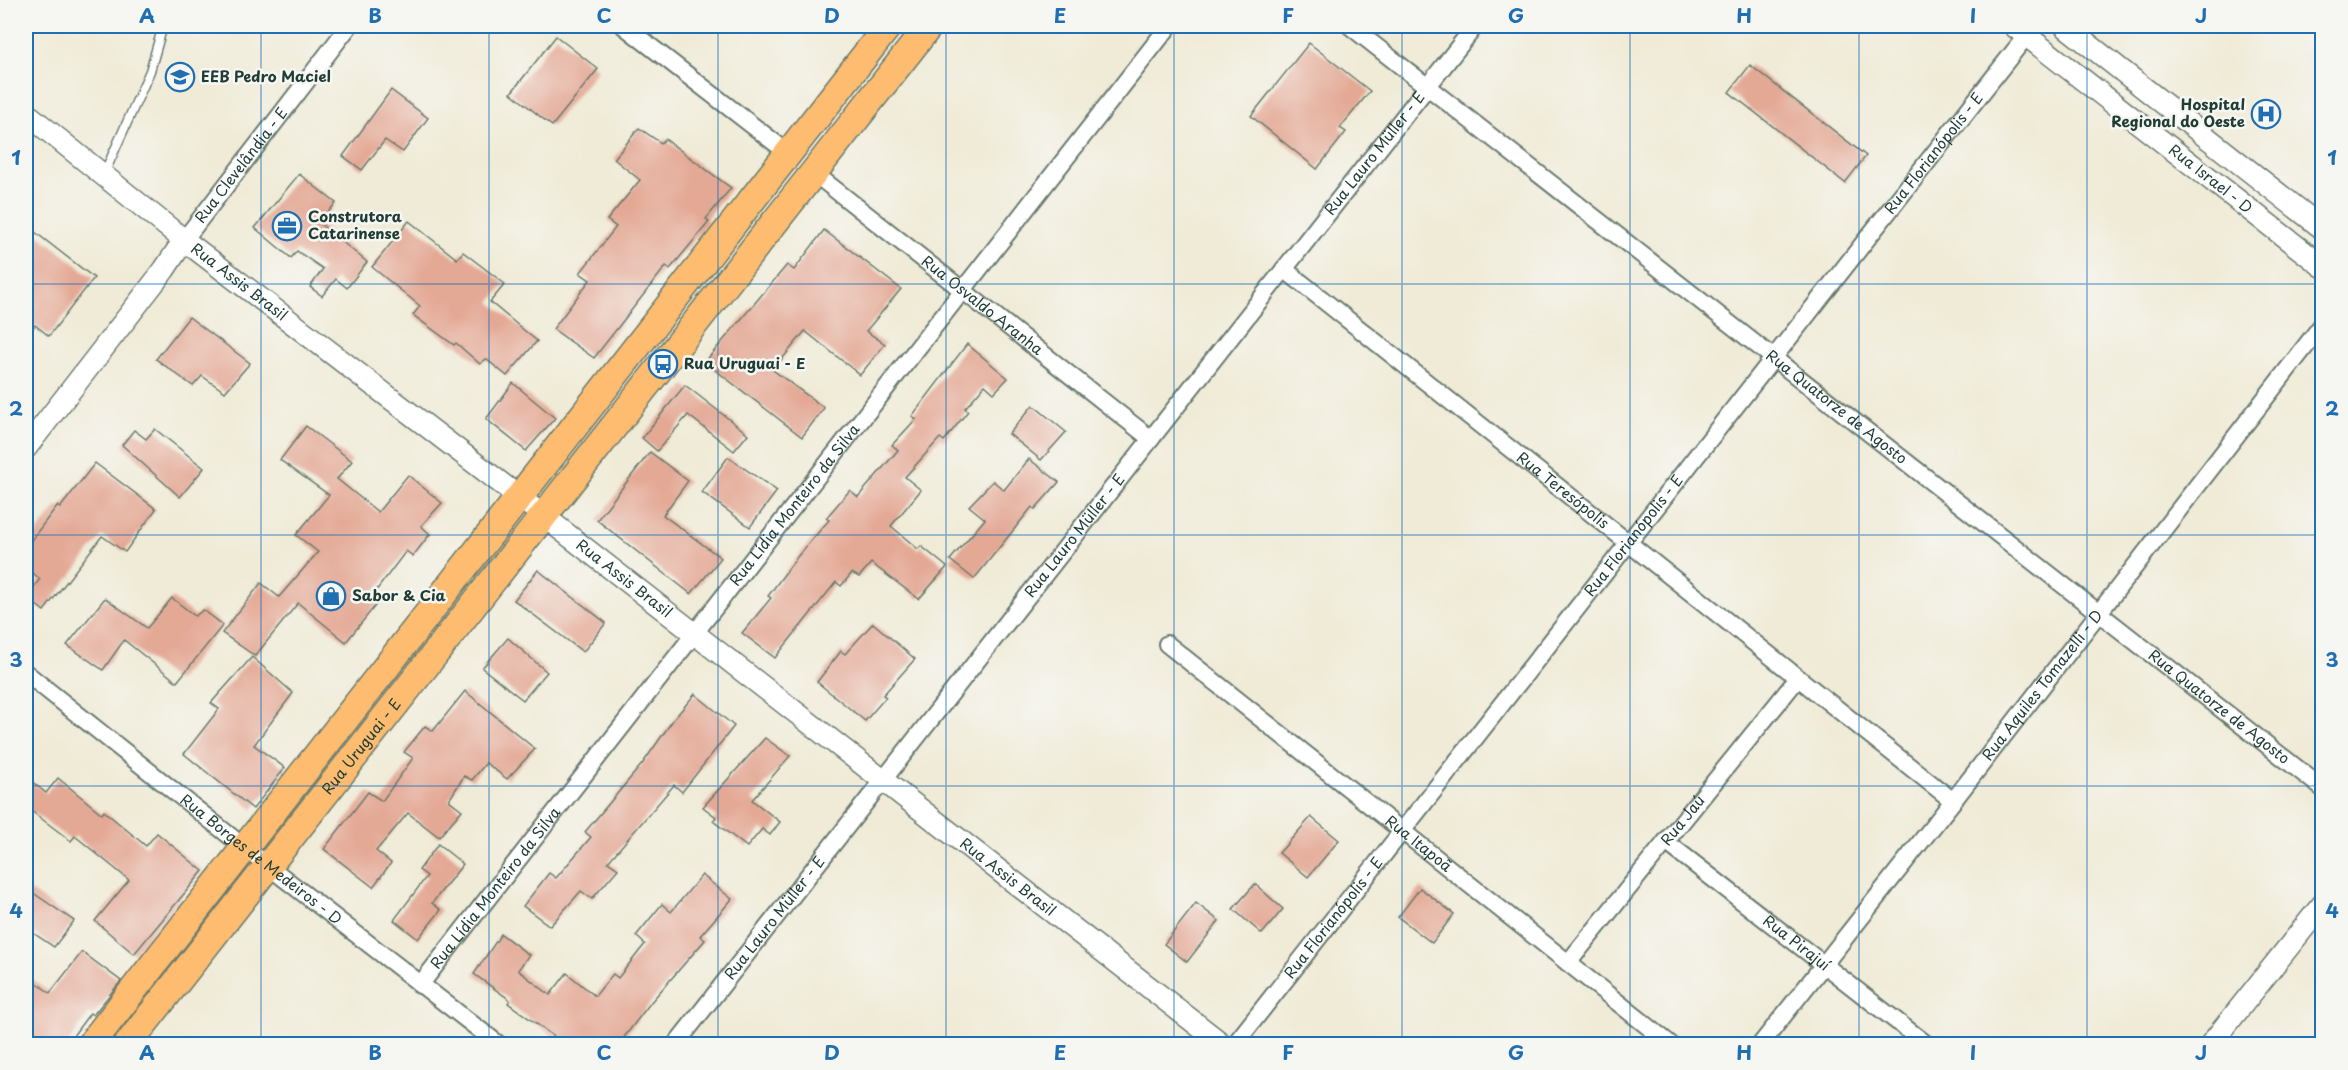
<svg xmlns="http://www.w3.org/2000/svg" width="2348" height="1070" font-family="'Playpen Sans',sans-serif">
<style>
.building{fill:#e4a995}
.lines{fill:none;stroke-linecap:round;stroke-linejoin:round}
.service-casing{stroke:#687a6d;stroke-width:11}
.minor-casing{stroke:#687a6d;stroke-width:20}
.tertiary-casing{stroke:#687a6d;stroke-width:24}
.primary-casing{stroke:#687a6d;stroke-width:30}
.service{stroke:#fff;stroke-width:8}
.minor{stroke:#fff;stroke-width:16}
.tertiary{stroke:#fff;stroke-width:21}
.primary{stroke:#fdbc6f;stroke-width:27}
.grid{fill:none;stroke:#1f6fb2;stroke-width:1.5;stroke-opacity:0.55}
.labels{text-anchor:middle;stroke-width:5;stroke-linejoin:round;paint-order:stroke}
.poi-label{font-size:15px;font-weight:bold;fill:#1f3d34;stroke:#f6f6f2;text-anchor:start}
.street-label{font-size:15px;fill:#1f3d34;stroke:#f6f6f2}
.neatline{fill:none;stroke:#1f6fb2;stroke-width:2}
.grid-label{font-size:20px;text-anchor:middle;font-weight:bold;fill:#1f6fb2}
</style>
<rect width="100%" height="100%" fill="#f6f6f2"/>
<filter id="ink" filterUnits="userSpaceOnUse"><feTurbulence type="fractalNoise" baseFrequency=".0167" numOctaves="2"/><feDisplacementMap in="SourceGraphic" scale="12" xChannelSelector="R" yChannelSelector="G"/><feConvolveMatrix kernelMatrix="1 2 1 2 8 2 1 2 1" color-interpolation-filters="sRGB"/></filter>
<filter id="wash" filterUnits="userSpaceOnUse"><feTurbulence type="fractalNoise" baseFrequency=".008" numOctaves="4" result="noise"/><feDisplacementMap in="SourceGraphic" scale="24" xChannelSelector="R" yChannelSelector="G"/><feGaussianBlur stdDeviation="1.35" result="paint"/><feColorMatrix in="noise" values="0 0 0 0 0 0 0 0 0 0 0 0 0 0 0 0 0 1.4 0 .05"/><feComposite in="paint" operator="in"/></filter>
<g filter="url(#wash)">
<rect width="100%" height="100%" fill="#f0ebd7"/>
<g id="blocks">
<g class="building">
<polygon points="556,36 598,69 552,126 511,93"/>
<polygon points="1309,43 1370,91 1340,128 1346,132 1317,169 1251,116"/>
<polygon points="1750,65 1866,156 1845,183 1729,92"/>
<polygon points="391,90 428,118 403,152 385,140 362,170 343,156"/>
<polygon points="639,128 661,143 665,139 731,188 706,219 709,222 670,269 666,266 594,358 553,329 590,280 580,273 616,227 607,220 640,180 614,159"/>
<polygon points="299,174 336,203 319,223 367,262 347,288 336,279 322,296 310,287 323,269 297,251 291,258 255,228"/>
<polygon points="409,221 457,259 463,252 505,284 490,302 537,341 507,376 486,359 480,364 456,343 454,345 413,315 420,306 372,267"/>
<polygon points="26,225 94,278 49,336 35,325 26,337"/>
<polygon points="824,230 901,289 866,331 885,344 860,375 805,331 773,370 824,408 802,437 705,362 787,265 794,270"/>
<polygon points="189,317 250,363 225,392 202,376 193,386 156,359"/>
<polygon points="967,344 1008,378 994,393 985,385 965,408 968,411 944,441 940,438 905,477 921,490 891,526 918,549 921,546 947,567 919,599 871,563 859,577 852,573 841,586 836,582 775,658 742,633 771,598 768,596 797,557 829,520 826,518 850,490 858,497 898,450 892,445 916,419 912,416"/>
<polygon points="513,383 555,418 526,451 486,419"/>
<polygon points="685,385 748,434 734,451 688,415 657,451 642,438"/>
<polygon points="1033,405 1066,432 1041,460 1009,434"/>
<polygon points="306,426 352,461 337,479 378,512 408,475 442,503 421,526 430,534 413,556 406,551 372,596 379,601 346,642 298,603 255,656 222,633 261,583 279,597 318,552 296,535 329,495 280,460"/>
<polygon points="155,429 204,468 180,497 122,445 134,430 146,439"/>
<polygon points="650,452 688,481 663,515 721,558 691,594 597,520"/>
<polygon points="728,457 777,491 750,527 702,492"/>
<polygon points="1029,459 1059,482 1035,509 1032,507 974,579 950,560 985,519 969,506 993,481 1004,490"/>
<polygon points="95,463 156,509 125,552 102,536 44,611 26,597 40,579 26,568 26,547 57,506 60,508"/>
<polygon points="538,570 606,623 583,652 514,600"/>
<polygon points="105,598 147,628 172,598 195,616 203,610 223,625 177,682 124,640 103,670 67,645"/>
<polygon points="873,623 915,659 883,695 886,697 865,721 817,682 841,651 845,654"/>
<polygon points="508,638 547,672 523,700 482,668"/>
<polygon points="252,657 293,693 254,745 285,768 253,809 184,754 219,709 211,703"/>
<polygon points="465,691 535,749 507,779 486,763 472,780 464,776 449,800 462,810 439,837 408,813 376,851 391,863 373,887 324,849 368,792 382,801 413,758 404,752 425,726 433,731"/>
<polygon points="695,694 734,726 682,792 674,785 608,862 618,869 592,899 581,891 550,926 523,906 549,873 556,878 591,837 585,832 643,763 673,720"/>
<polygon points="765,738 790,756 752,800 780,822 770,835 762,829 747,847 713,821 716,817 703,807"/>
<polygon points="26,777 46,793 58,778 102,814 104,811 146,846 157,833 203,871 134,954 95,921 129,880 75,836 71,841 26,807"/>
<polygon points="1311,817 1339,840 1308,877 1279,853"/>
<polygon points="438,844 463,864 432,903 441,910 418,939 394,920 427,876 419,870"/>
<polygon points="702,875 732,899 700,936 705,940 651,1002 619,1044 564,1044 508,1003 510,1000 474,974 501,934 529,955 518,970 550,995 567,973 595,996 613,974 618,978 645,944 636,936 662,904 671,912"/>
<polygon points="1255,884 1283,909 1262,934 1233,909"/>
<polygon points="26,888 74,921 54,947 26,928"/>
<polygon points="1420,888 1454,914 1432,943 1398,917"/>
<polygon points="1196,903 1219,921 1187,962 1164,944"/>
<polygon points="82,952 121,981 93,1015 90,1013 67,1044 26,1044 26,975 50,993"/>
</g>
</g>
</g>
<g filter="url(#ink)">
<use href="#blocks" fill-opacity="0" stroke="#687a6d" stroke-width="1.5"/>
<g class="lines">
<g class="service-casing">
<polyline id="service" points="104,174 150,71 162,29"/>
</g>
<g class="minor-casing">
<g id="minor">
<polyline points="624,26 788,153"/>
<path id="s1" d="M1350 26 2322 788"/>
<path id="s2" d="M814 173 1151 439"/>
<path id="s3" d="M184 240 349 26"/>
<path id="s4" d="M1284 269 1953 801"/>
<path id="s5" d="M1167 644 1670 1044"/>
<path id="s6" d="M26 673 245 848 498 1044"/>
<path id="s7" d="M1666 842 1926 1044"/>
<path id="s8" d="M1568 963 1798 678"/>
<path id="s9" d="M420 985 1169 26"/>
<path id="s10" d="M676 1044 1475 26"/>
<path id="s11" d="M1235 1044 2034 26"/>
<path id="s12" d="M1761 1044 1953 801 2322 325"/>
</g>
</g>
<g class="tertiary-casing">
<g id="tertiary">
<path id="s13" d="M2014 26 2322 266"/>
<polyline points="2065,26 2322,228"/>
<path id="s14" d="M26 113 184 240 519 497 1222 1044"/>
<polyline points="26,448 164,270 184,240"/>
<polyline points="2211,1044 2322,905"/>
</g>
</g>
<g class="primary-casing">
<g id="primary">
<polyline points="91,1044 888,26"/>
<path id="s15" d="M128 1044 929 26"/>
</g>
</g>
<use href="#service" class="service"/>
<use href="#minor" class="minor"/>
<use href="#tertiary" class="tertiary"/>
<use href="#primary" class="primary"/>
</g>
</g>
<path class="grid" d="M261 26V1044M489 26V1044M718 26V1044M946 26V1044M1174 26V1044M1402 26V1044M1630 26V1044M1859 26V1044M2087 26V1044M26 284H2322M26 535H2322M26 786H2322"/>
<defs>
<g id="school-ring" transform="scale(1.5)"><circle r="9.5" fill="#f6f6f2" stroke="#1f6fb2" stroke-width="1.5"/><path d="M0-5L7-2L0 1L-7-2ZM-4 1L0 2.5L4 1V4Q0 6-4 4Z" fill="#1f6fb2"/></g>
<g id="hospital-ring" transform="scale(1.5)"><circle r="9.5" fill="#f6f6f2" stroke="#1f6fb2" stroke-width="1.5"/><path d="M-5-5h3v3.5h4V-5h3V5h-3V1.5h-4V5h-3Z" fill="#1f6fb2"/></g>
<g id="office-ring" transform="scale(1.5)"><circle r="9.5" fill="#f6f6f2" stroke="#1f6fb2" stroke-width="1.5"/><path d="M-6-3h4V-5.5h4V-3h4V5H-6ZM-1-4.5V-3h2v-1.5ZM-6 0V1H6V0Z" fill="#1f6fb2"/></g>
<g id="bus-ring" transform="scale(1.5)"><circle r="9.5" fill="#f6f6f2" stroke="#1f6fb2" stroke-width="1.5"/><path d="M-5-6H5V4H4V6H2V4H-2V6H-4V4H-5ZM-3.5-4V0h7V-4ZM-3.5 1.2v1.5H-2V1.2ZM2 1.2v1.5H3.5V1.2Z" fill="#1f6fb2"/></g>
<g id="shop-ring" transform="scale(1.5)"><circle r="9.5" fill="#f6f6f2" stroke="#1f6fb2" stroke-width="1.5"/><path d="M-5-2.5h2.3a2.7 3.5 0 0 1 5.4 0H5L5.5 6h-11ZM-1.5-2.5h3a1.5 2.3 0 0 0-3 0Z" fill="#1f6fb2"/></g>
</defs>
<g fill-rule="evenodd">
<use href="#school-ring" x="180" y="77"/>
<use href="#hospital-ring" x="2266" y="114"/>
<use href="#office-ring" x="287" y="226"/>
<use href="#bus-ring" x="663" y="364"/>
<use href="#shop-ring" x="331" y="596"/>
</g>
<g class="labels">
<g class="poi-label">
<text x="201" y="82">EEB Pedro Maciel</text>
<text x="2245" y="110" text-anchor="end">Hospital<tspan x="2245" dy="17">Regional do Oeste</tspan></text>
<text x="308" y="222">Construtora<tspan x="308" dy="17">Catarinense</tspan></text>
<text x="684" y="369">Rua Uruguai - E</text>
<text x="352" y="601">Sabor &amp; Cia</text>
</g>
<g class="street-label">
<text dy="5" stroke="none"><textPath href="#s11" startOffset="1132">Rua Florianópolis - E</textPath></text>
<text dy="5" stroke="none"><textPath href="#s10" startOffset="1132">Rua Lauro Müller - E</textPath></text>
<text dy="5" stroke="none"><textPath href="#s3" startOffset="94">Rua Clevelândia - E</textPath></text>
<text dy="5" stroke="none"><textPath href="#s13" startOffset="249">Rua Israel - D</textPath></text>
<text dy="5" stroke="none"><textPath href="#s14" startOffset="272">Rua Assis Brasil</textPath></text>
<text dy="5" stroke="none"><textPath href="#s2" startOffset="214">Rua Osvaldo Aranha</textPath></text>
<text dy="5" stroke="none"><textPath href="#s1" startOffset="618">Rua Quatorze de Agosto</textPath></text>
<text dy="5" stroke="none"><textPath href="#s4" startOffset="356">Rua Teresópolis</textPath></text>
<text dy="5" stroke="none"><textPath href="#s9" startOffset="609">Rua Lídia Monteiro da Silva</textPath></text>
<text dy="5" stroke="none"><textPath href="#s10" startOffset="646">Rua Lauro Müller - E</textPath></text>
<text dy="5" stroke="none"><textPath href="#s11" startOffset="646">Rua Florianópolis - E</textPath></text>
<text dy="5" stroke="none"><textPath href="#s14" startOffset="758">Rua Assis Brasil</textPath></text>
<text dy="5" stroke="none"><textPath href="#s12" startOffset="456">Rua Aquiles Tomazelli - D</textPath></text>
<text dy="5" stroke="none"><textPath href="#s1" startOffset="1104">Rua Quatorze de Agosto</textPath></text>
<text dy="5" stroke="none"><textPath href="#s15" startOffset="378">Rua Uruguai - E</textPath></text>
<text dy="5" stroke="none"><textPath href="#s8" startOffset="183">Rua Jaú</textPath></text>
<text dy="5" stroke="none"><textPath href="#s5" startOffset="321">Rua Itapoã</textPath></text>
<text dy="5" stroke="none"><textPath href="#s6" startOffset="300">Rua Borges de Medeiros - D</textPath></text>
<text dy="5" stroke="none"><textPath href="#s14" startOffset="1244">Rua Assis Brasil</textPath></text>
<text dy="5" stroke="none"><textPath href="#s9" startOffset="123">Rua Lídia Monteiro da Silva</textPath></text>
<text dy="5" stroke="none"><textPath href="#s10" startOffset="160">Rua Lauro Müller - E</textPath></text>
<text dy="5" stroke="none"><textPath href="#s11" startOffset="160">Rua Florianópolis - E</textPath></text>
<text dy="5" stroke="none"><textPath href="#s7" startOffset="165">Rua Pirajuí</textPath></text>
</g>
</g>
<rect width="2348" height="1070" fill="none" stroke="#f6f6f2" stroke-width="66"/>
<rect x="33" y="33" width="2282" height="1004" class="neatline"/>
<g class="grid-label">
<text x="147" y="23">A</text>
<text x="375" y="23">B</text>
<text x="604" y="23">C</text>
<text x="832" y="23">D</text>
<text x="1060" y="23">E</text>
<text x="1288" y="23">F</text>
<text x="1516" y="23">G</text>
<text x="1744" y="23">H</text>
<text x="1973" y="23">I</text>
<text x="2201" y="23">J</text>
<text x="16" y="165">1</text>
<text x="2332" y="165">1</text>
<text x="16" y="416">2</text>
<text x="2332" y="416">2</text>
<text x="16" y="667">3</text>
<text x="2332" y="667">3</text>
<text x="16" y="918">4</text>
<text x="2332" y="918">4</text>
<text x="147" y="1060">A</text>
<text x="375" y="1060">B</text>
<text x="604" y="1060">C</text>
<text x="832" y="1060">D</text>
<text x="1060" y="1060">E</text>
<text x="1288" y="1060">F</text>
<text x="1516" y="1060">G</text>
<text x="1744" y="1060">H</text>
<text x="1973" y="1060">I</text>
<text x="2201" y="1060">J</text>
</g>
</svg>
